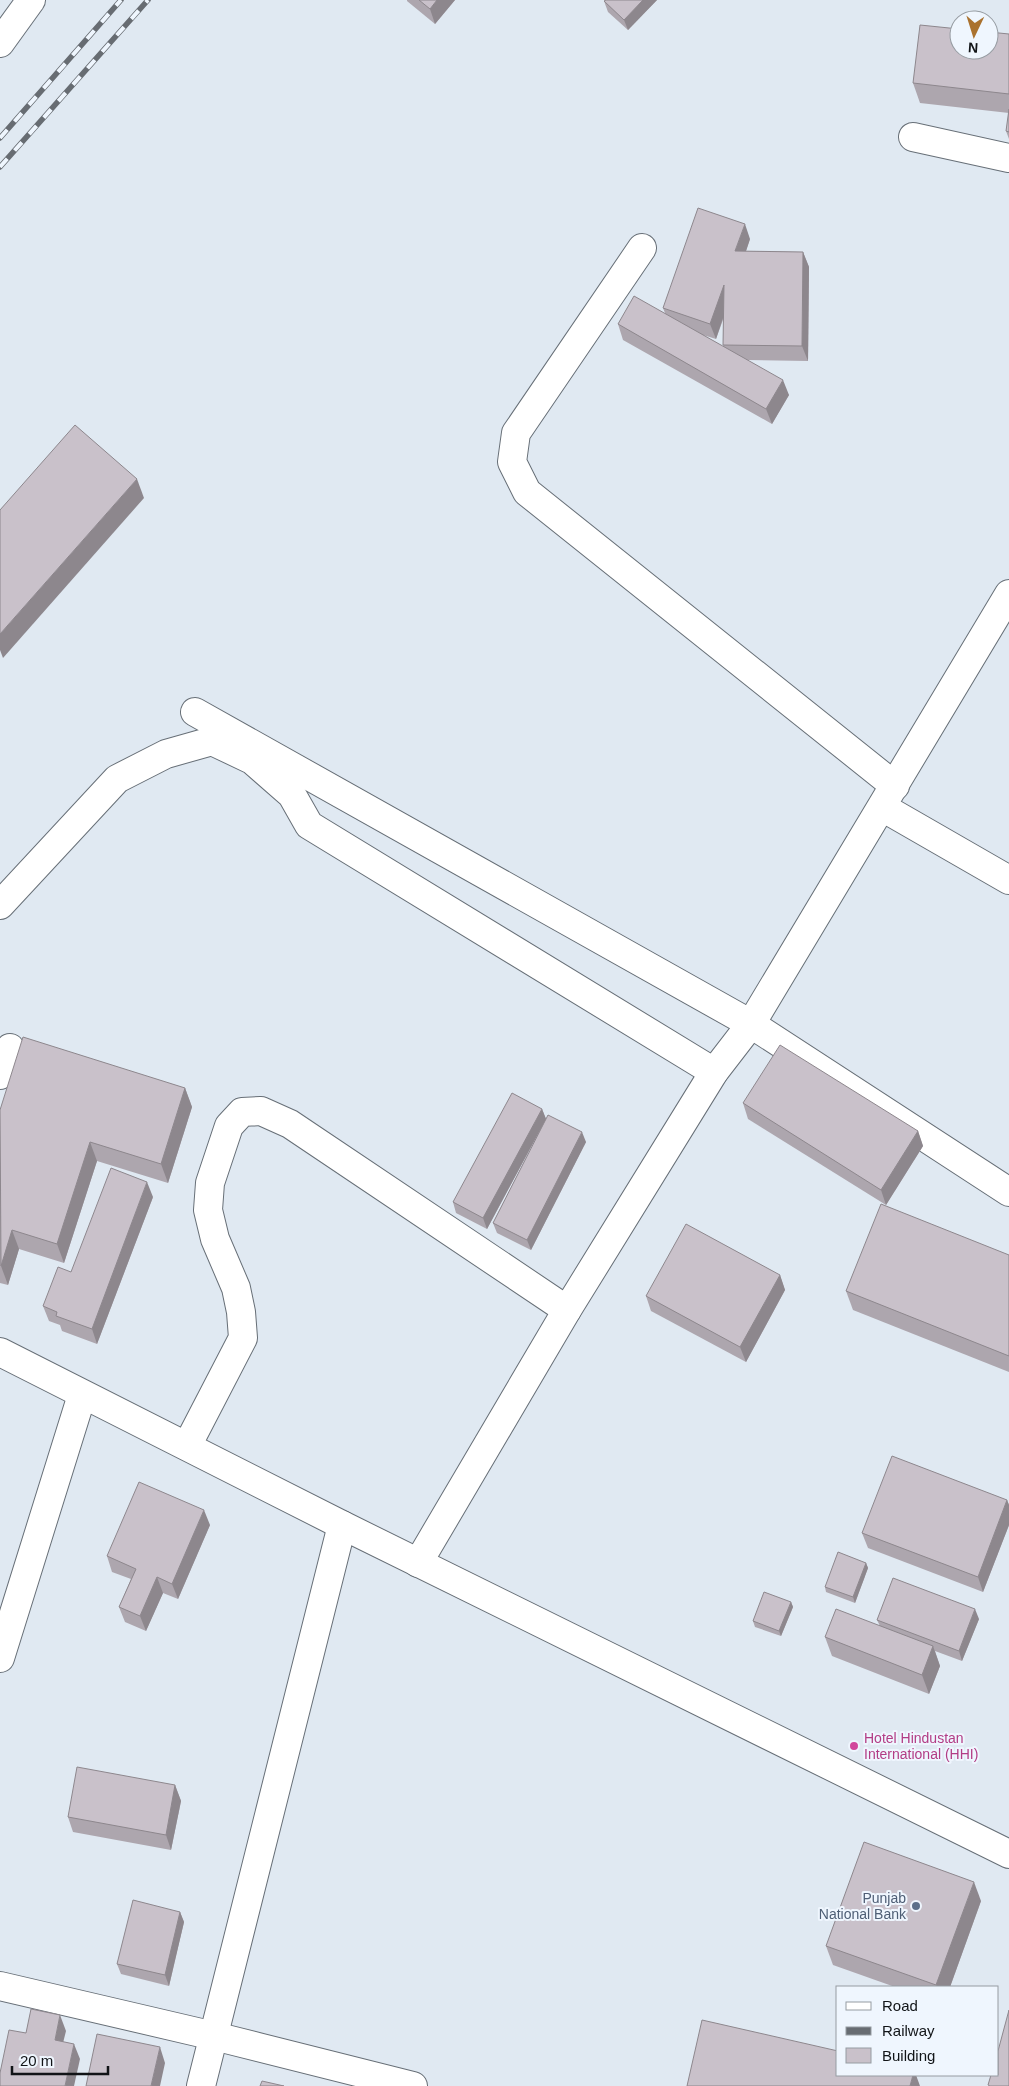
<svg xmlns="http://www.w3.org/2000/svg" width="1009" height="2086" font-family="Helvetica,sans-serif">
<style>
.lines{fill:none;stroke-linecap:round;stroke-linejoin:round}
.minor-casing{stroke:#676f77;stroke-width:30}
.minor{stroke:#fff;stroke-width:28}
.rail-casing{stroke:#676c72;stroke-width:5.5}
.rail{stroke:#eff6fe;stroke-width:4;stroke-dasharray:11;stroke-linecap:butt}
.wall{fill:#ada6ae;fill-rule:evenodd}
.shaded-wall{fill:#8d878d}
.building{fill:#c9c1ca;stroke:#8d878d}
.hotel-dot{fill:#d1479c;stroke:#eff6fe;stroke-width:2}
.service-dot{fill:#5c6f8a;stroke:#eff6fe;stroke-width:2}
.labels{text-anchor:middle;stroke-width:4;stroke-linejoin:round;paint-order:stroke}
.hotel-label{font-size:14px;fill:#b23c85;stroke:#eff6fe;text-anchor:start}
.service-label{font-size:14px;fill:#4e5e75;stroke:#eff6fe;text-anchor:end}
</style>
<rect width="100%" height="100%" fill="#e0e9f2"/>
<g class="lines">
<g class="minor-casing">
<g id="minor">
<polyline points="0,43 31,0"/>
<polyline points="913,137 1009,158"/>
<polyline points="642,248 516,433 512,462 527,492 895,786"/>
<polyline points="195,712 751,1024 1009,1192"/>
<polyline points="882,807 1009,880"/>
<polyline points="0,905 117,779 166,754 212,741 252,760 292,795 309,825 714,1072"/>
<polyline points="0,1075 10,1048"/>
<polyline points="0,1352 342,1525 1009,1854"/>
<polyline points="187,1446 243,1338 241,1312 236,1288 215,1239 208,1210 210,1183 229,1126 242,1112 261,1111 290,1124 567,1310"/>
<polyline points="418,1563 567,1310 714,1072 751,1024 1009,594"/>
<polyline points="0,1658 82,1395"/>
<polyline points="0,1986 214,2036 413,2086"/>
<polyline points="201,2086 342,1525"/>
</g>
</g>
<use href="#minor" class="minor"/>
<g class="rail-casing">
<g id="rail">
<polyline points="0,138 121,0"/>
<polyline points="0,167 148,0"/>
</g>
</g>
<use href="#rail" class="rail"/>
</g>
<g class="wall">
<polygon points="407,0 455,0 435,24 407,1"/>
<polygon points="606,0 657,0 628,30 608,12 604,1"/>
<polygon points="1009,34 1009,139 1006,131 1009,113 920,103 913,83"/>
<path d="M750 239 746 251 803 252 809 267 808 361 747 360 789 395 772 424 623 340 618 324 665 313 663 308ZM724 317 723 345 724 347 703 335 716 339Z"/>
<polygon points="185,1088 192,1107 168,1183 97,1161 64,1263 19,1249 8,1285 0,1283 0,1110"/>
<polygon points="743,1103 918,1131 923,1146 886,1205 748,1119"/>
<polygon points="542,1109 546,1119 586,1142 531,1250 497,1233 493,1223 545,1121 487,1229 456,1213 453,1202"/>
<polygon points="153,1197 97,1344 62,1331 60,1325 49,1321 43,1306 71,1272"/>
<polygon points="1009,1255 1009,1372 853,1310 846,1291"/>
<polygon points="780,1275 785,1290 746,1362 651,1311 646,1296"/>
<polygon points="1007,1500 1009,1505 1009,1525 983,1592 868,1548 862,1533"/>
<polygon points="210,1525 178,1599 163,1593 146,1631 125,1622 119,1607 131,1579 112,1572 107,1556"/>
<polygon points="866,1563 868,1568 855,1603 826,1592 825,1587"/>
<polygon points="791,1602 793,1607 781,1636 755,1627 753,1621"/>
<polygon points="979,1619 962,1661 935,1651 940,1666 929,1694 832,1656 825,1637 880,1626 877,1620"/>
<polygon points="175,1785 181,1801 171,1850 73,1832 68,1817"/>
<polygon points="981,1901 950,1987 895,1987 833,1965 826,1946"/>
<polygon points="180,1912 184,1922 169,1986 121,1974 117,1964"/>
</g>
<g class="shaded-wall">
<polygon points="437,0 455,0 435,24 430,9"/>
<polygon points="643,0 657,0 628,30 624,20"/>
<polygon points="745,224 750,239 741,266 735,251"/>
<polygon points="803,252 809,267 808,361 802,346"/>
<polygon points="724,285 729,300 716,339 710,324"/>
<polygon points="783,380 789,395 772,424 766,409"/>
<polygon points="137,479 144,498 3,658 0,650 0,634"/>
<polygon points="185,1088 192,1107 168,1183 161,1164"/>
<polygon points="542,1109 546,1119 487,1229 483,1218"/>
<polygon points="918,1131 923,1146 886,1205 881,1190"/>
<polygon points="582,1132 586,1142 531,1250 527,1240"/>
<polygon points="90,1142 97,1161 64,1263 57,1244"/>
<polygon points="147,1182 153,1197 97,1344 92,1329"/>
<polygon points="12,1230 19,1249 8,1285 1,1266"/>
<polygon points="780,1275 785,1290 746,1362 740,1347"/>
<polygon points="1007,1500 1009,1505 1009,1525 983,1592 978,1577"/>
<polygon points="204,1510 210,1525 178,1599 172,1584"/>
<polygon points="866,1563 868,1568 855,1603 853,1597"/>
<polygon points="157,1577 163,1593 146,1631 140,1616"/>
<polygon points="791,1602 793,1607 781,1636 779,1631"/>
<polygon points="975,1609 979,1619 962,1661 959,1651"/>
<polygon points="933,1646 940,1666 929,1694 922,1675"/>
<polygon points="175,1785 181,1801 171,1850 166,1835"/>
<polygon points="974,1882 981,1901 950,1987 937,1987 936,1985"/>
<polygon points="180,1912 184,1922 169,1986 165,1975"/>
<polygon points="60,2015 66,2031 60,2055 55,2040"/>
<polygon points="74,2044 80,2059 74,2086 65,2086"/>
<polygon points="160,2047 165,2063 160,2086 151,2086"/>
<polygon points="913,2075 916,2075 920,2086 910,2086"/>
</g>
<g class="building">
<polygon points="419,0 437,0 430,9"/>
<polygon points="606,0 643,0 624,20 604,1"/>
<polygon points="920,25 959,29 959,50 989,50 989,32 1009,34 1009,94 913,83"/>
<polygon points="1009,109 1009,132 1006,131"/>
<polygon points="698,208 745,224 735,251 803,252 802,346 723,345 724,285 710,324 663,308"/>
<polygon points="634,296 783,380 766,409 618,324"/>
<polygon points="75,425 137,479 0,634 0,510"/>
<polygon points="23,1037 185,1088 161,1164 90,1142 57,1244 12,1230 1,1266 0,1110"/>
<polygon points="780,1045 918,1131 881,1190 743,1103"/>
<polygon points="512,1093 542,1109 483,1218 453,1202"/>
<polygon points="548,1115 582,1132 527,1240 493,1223"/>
<polygon points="111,1168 147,1182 92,1329 56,1316 57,1312 43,1306 58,1267 71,1272"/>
<polygon points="881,1204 1009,1255 1009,1356 846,1291"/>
<polygon points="686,1224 780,1275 740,1347 646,1296"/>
<polygon points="892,1456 1007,1500 978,1577 862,1533"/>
<polygon points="139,1482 204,1510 172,1584 157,1577 140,1616 119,1607 136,1569 107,1556"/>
<polygon points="838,1552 866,1563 853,1597 825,1587"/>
<polygon points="893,1578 975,1609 959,1651 877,1620"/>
<polygon points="764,1592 791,1602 779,1631 753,1621"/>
<polygon points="836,1609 933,1646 922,1675 825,1637"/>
<polygon points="77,1767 175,1785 166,1835 68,1817"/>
<polygon points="864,1842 974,1882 936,1985 826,1946"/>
<polygon points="133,1900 180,1912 165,1975 117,1964"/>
<polygon points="31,2009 60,2015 55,2040 74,2044 65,2086 0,2086 0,2073 9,2030 26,2033"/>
<polygon points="1009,2010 1009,2086 990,2086 988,2085 991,2075 998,2075 998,2051"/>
<polygon points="702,2020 838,2051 838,2075 913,2075 910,2086 687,2086"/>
<polygon points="97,2034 160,2047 151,2086 86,2086"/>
<polygon points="262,2081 284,2086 260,2086"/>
</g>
<circle class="hotel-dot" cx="854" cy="1746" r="5"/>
<circle class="service-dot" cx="916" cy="1906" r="5"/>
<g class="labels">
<g class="hotel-label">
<text x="864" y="1743">Hotel Hindustan<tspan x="864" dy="16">International (HHI)</tspan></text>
</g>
<g class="service-label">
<text x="906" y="1903">Punjab<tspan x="906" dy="16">National Bank</tspan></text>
</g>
</g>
<rect x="836" y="1986" width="162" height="90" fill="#eff6fe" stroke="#969ca2"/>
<rect x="846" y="2002" width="25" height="8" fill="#ffffff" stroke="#969ca2"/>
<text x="882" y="2011" font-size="15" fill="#111417">Road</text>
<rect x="846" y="2027" width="25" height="8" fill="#676c72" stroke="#969ca2"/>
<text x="882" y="2036" font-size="15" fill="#111417">Railway</text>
<rect x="846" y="2048" width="25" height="15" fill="#c9c1ca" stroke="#969ca2"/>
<text x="882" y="2061" font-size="15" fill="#111417">Building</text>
<g transform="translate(974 35) rotate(184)"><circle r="24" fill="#eff6fe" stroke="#969ca2"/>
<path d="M0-4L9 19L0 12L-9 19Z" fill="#aa722f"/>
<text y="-8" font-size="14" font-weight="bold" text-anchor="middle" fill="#111417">N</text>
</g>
<path d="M12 2066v8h96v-8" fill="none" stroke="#111417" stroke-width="2.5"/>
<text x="20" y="2066" font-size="15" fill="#111417" stroke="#eff6fe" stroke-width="4" paint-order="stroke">20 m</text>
</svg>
